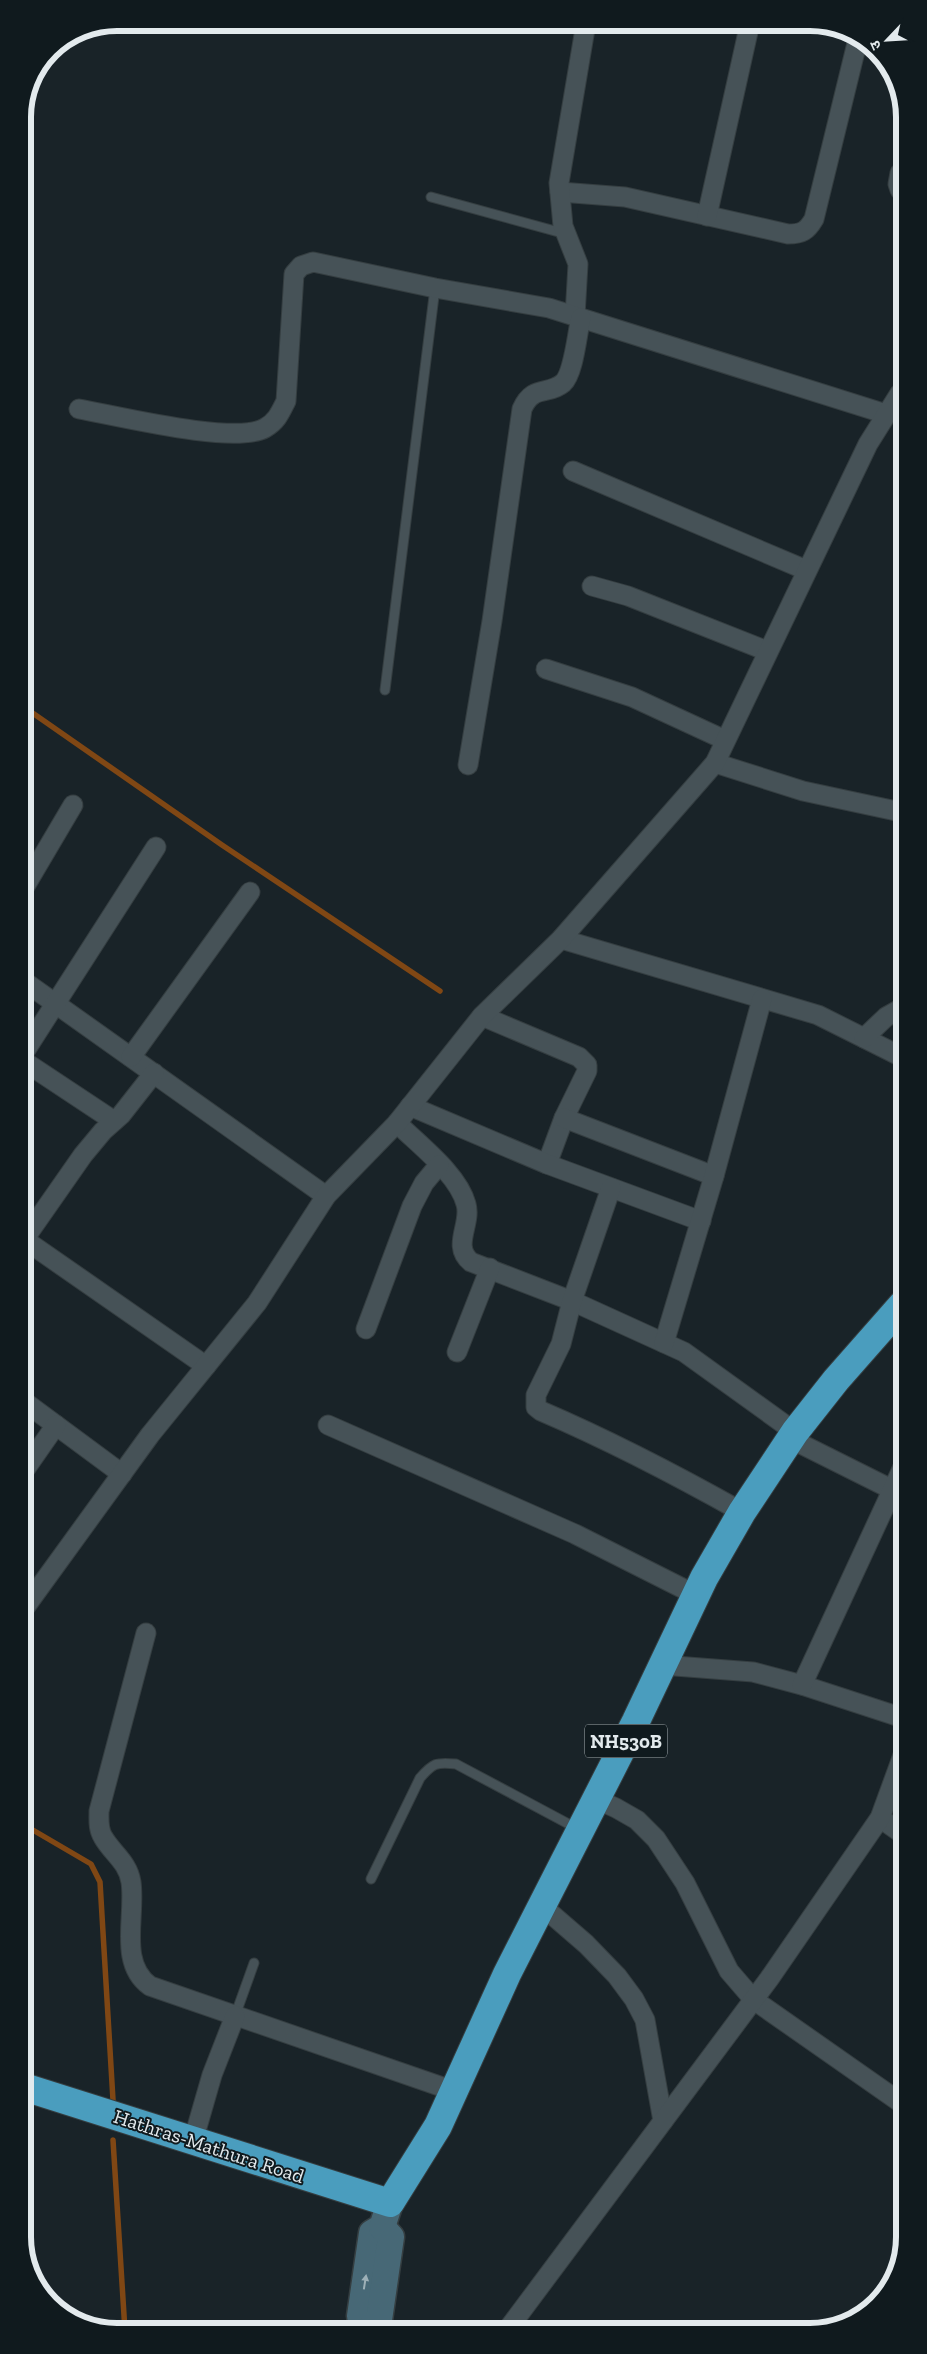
<svg xmlns="http://www.w3.org/2000/svg" width="927" height="2354" font-family="'Zilla Slab','Noto Sans Devanagari',serif">
<style>
.lines{fill:none;stroke-linecap:round;stroke-linejoin:round}
.stream{stroke:#804714;stroke-width:5.5}
.lane-casing{stroke:#353e41;stroke-width:11}
.street-casing{stroke:#353e41;stroke-width:21}
.secondary-casing{stroke:#353e41;stroke-width:29}
.highway-casing{stroke:#353e41;stroke-width:30}
.lane{stroke:#465257;stroke-width:9}
.street{stroke:#465257;stroke-width:19}
.secondary{stroke:#476876;stroke-width:26}
.highway{stroke:#4a9dbe;stroke-width:28}
.oneway{fill:#9db0b7}
.labels{text-anchor:middle;stroke-width:4;stroke-linejoin:round;paint-order:stroke}
.shield{fill:#101a1e;stroke:#a4acaf;stroke-width:1}
.shield-label{font-size:19px;font-weight:bold;fill:#e3eaed}
.street-label{font-size:20px;fill:#e3eaed;stroke:#101a1e}
.rim{fill:none;stroke:#e3eaed;stroke-width:6}
</style>
<rect width="100%" height="100%" fill="#192328"/>
<g class="lines">
<g class="stream">
<polyline points="24,707 222,845 440,991"/>
<polyline points="26,1826 91,1864 100,1882 113,2100"/>
<polyline points="113,2140 125,2331"/>
</g>
<g class="lane-casing">
<g id="lane">
<polyline points="431,197 566,234"/>
<polyline points="385,690 435,288"/>
<path d="M371 1879 420 1778C433 1763 436 1762 456 1764L578 1829"/>
<polyline points="235,2016 254,1963"/>
</g>
</g>
<g class="street-casing">
<g id="street">
<polyline points="900,173 898,184 900,190"/>
<path d="M560 192 625 197 788 234C802 234 807 231 814 219L858 39"/>
<polyline points="707,216 750,23"/>
<polyline points="575,316 578,264 563,226 559,183 586,23"/>
<path d="M79 409C118 416 235 445 265 428 277 421 280 413 286 401L294 274 301 266 313 262 435 288 549 308 886 414"/>
<polyline points="573,471 806,570"/>
<polyline points="592,586 628,596 767,651"/>
<polyline points="546,669 632,697 725,740"/>
<polyline points="715,763 803,791 901,812"/>
<path d="M468 765 492 621 522 409C533 384 548 396 563 383 574 373 577 333 581 318"/>
<polyline points="24,888 73,805"/>
<polyline points="561,939 818,1015 902,1057"/>
<polyline points="25,982 326,1196"/>
<polyline points="482,1016 579,1057 587,1065 587,1071 564,1118 547,1164"/>
<polyline points="864,1038 886,1017 902,1008"/>
<polyline points="25,1051 156,847"/>
<polyline points="131,1057 250,892"/>
<polyline points="25,1062 114,1121"/>
<polyline points="410,1106 547,1164 701,1221"/>
<polyline points="564,1118 714,1176"/>
<path d="M397 1123C419 1145 458 1174 466 1204 472 1224 451 1246 471 1262L572 1301 684 1352 795 1432"/>
<path d="M611 1188 572 1301 561 1344 536 1395V1407L541 1411C611 1441 676 1475 742 1512"/>
<polyline points="25,1238 83,1155 103,1131 121,1115 154,1073"/>
<polyline points="25,1240 206,1366"/>
<polyline points="366,1329 412,1206 424,1183 439,1165"/>
<polyline points="664,1343 714,1176 762,999"/>
<polyline points="457,1352 490,1268"/>
<polyline points="26,1403 122,1474"/>
<polyline points="328,1425 575,1534 696,1595"/>
<polyline points="791,1439 903,1495"/>
<polyline points="26,1468 56,1425"/>
<polyline points="26,1606 150,1435 257,1303 326,1196 397,1123 482,1016 561,939 715,763 868,444 900,393"/>
<path d="M146 1633 99 1811C99 1820 98 1829 103 1837 112 1853 128 1862 131 1882 136 1916 118 1963 150 1986L454 2091"/>
<polyline points="662,1665 753,1672 802,1685 903,1718"/>
<polyline points="802,1685 903,1467"/>
<polyline points="596,1799 616,1808 637,1820 656,1839 685,1883 729,1971 754,2000 904,2105"/>
<polyline points="880,1818 904,1835"/>
<polyline points="542,1906 586,1944 617,1976 634,1999 645,2020 663,2121"/>
<polyline points="193,2141 212,2075 235,2016"/>
<polyline points="508,2329 769,1979 880,1818 903,1755"/>
</g>
</g>
<g class="secondary-casing">
<g id="secondary">
<polyline points="368,2328 360,2316 372,2233 382,2227 390,2203"/>
<polyline points="368,2330 379,2320 391,2237 382,2227"/>
</g>
</g>
<g class="highway-casing">
<polyline id="highway" points="27,2088 390,2203 438,2126 507,1974 636,1721 704,1578 742,1512 795,1432 836,1380 902,1305"/>
</g>
<use href="#lane" class="lane"/>
<use href="#street" class="street"/>
<use href="#secondary" class="secondary"/>
<use href="#highway" class="highway"/>
</g>
<defs><path id="oneway-solid" d="M-6-.8H1V-3.2L6.5 0L1 3.2V.8H-6Z" transform="scale(1.25)"/></defs>
<use class="oneway" href="#oneway-solid" transform="translate(365 2282) rotate(-81)"/>
<g class="labels">
<rect class="shield" x="585" y="1724.5" width="82" height="33" rx="4"/>
<g class="shield-label">
<text x="626" y="1748">NH530B</text>
</g>
<g class="street-label">
<text transform="translate(209 2146) rotate(18)" y="7">Hathras-Mathura Road</text>
</g>
</g>
<path d="M0 0H927V2354H0ZM117 31H810A86 86 0 0 1 896 117V2237A86 86 0 0 1 810 2323H117A86 86 0 0 1 31 2237V117A86 86 0 0 1 117 31Z" fill="#101a1e" fill-rule="evenodd"/>
<path class="rim" d="M117 31H810A86 86 0 0 1 896 117V2237A86 86 0 0 1 810 2323H117A86 86 0 0 1 31 2237V117A86 86 0 0 1 117 31Z"/>
<g transform="translate(887 40) rotate(245)" stroke="#101a1e" stroke-width="4" paint-order="stroke">
<path d="M0-4L9 19L0 12L-9 19Z" fill="#e3eaed"/>
<text y="-8" font-size="14" font-weight="bold" text-anchor="middle" fill="#e3eaed">उ</text>
</g>
</svg>
